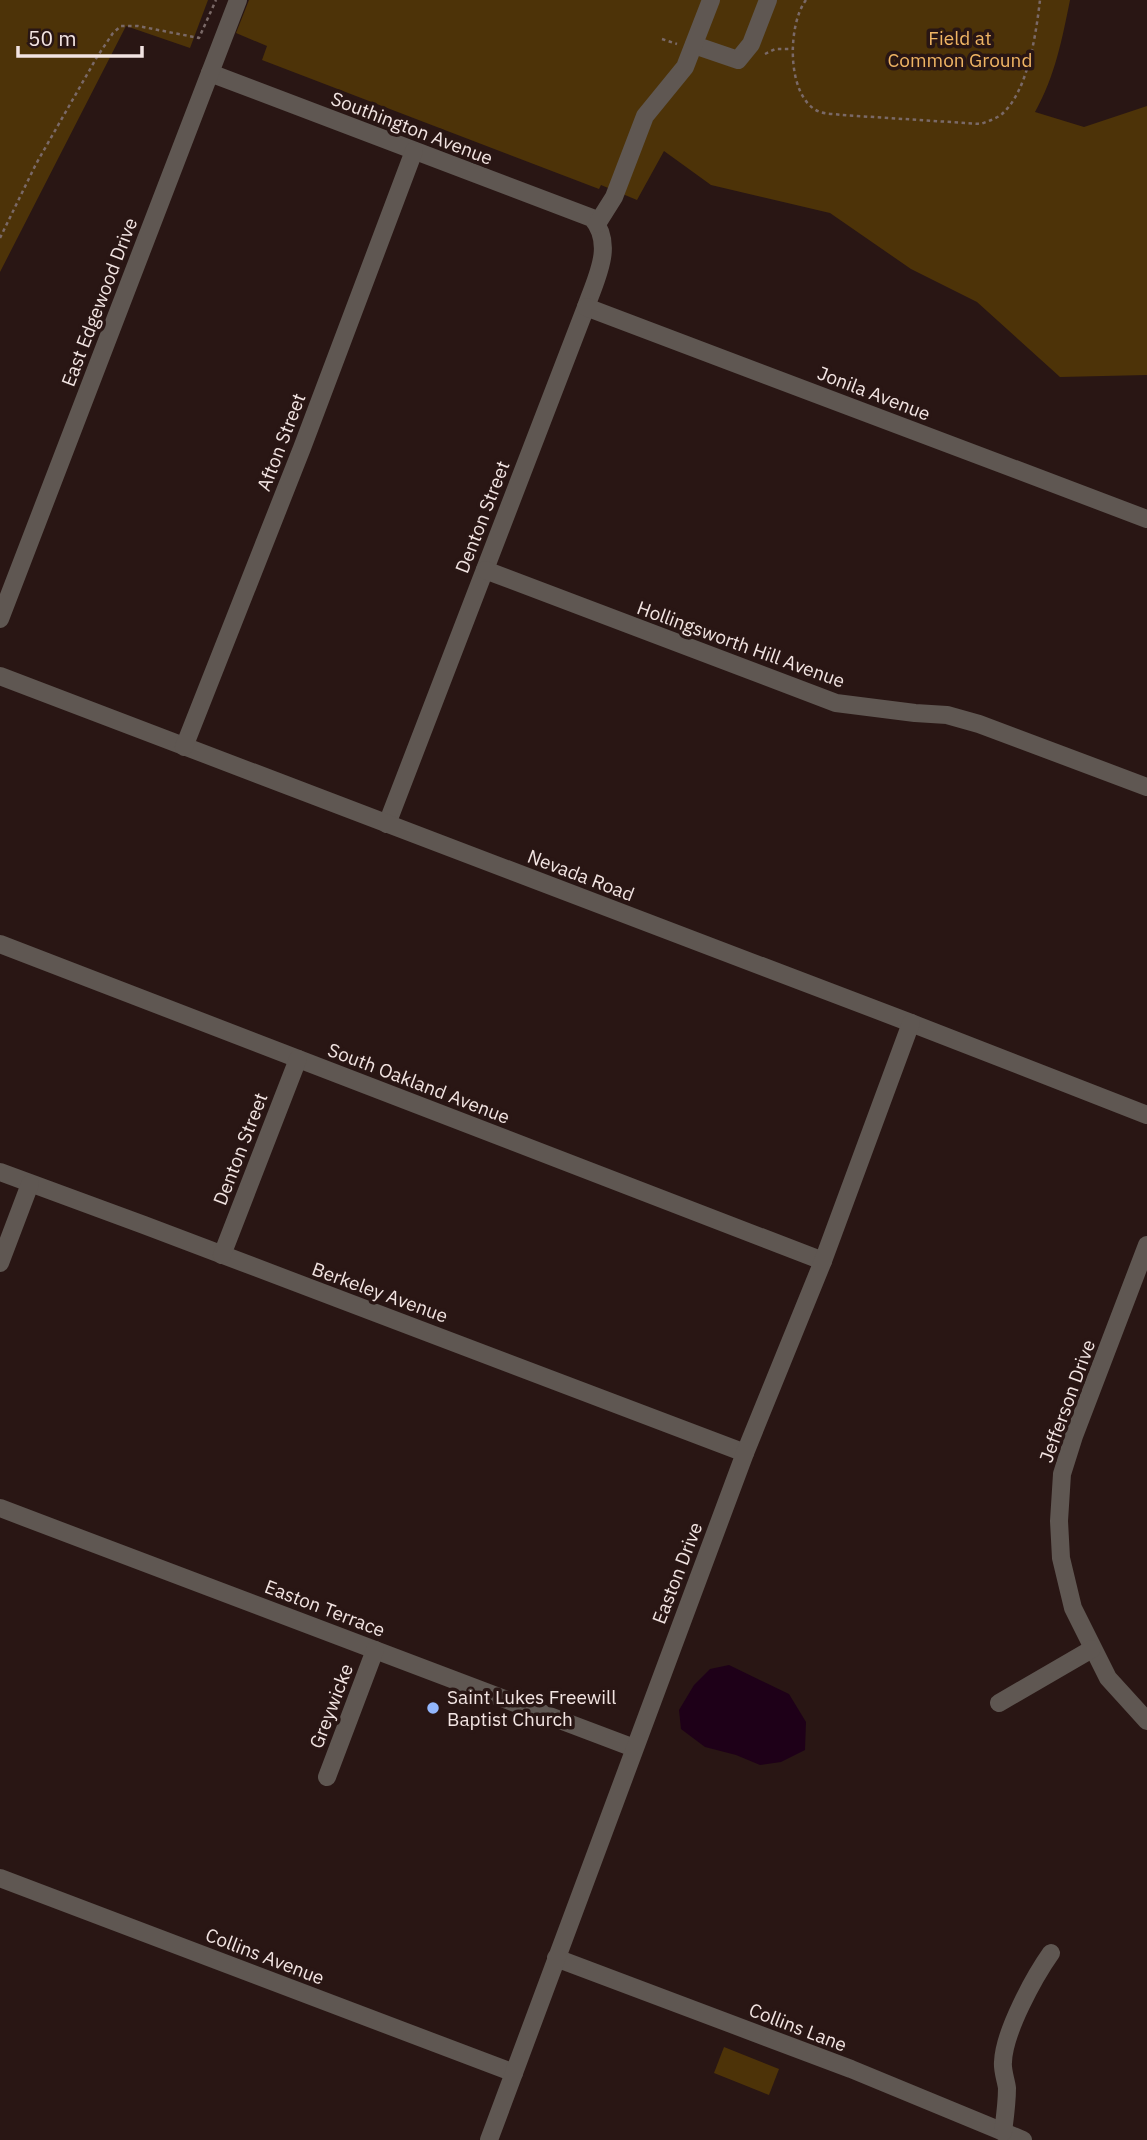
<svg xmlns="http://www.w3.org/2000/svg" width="1147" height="2140" font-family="'IBM Plex Sans',sans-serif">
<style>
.green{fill:#4d3308}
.water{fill:#1e0018}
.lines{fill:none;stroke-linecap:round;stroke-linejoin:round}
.path{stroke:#7a6967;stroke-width:2.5;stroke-dasharray:3.5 3.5;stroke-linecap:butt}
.minor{stroke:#5f5752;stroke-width:18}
.poi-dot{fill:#93b7fd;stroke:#291614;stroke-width:2.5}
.labels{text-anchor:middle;stroke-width:7;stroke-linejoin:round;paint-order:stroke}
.park-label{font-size:19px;fill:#f0b564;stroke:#291614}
.street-label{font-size:19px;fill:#f2e4e2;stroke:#291614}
.poi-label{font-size:19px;fill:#f2e4e2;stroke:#291614;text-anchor:start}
</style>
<rect width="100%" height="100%" fill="#291614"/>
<g class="green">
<polygon points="0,0 208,0 190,48 126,26 0,272"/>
<path d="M249 0H1070C1062 40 1055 76 1035 112L1084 127 1147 106V375L1060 377 977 302 911 269 830 213 711 185 664 151 637 200 601 185 599 189 262 60 267 46 236 33Z"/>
<polygon points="724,2047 779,2069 769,2095 714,2073"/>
</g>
<polygon class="water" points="729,1665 789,1694 806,1722 805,1750 781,1762 760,1765 736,1755 705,1747 681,1729 679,1710 694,1685 710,1669"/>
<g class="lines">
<g class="path">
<path d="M806 0C787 25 786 99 820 112 826 114 835 114 842 115L981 124C988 121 996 119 1002 114 1028 91 1036 34 1040 0"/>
<polyline points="662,39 677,44"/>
<polyline points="765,54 775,49 792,49"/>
<polyline points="0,238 36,164 97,57 113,33 121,26 138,26 199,38 216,0"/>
</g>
<g class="minor">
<polyline points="694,45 738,60 751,44 768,0"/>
<path d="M210 73 592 218C615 245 596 278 586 307L387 824"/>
<polyline points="597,224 614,197 645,116 685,67 711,0"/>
<polyline points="586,307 1147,519"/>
<polyline points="485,570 836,703 915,713 947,715 979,724 1147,787"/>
<polyline points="0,619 238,0"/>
<polyline points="0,676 911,1023 1147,1115"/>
<polyline points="184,747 302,448 414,151"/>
<polyline points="0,944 823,1261"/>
<polyline points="0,1172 144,1225 745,1453"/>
<polyline points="1147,1245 1074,1436 1062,1474 1059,1521 1061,1558 1073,1608 1108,1678 1147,1721"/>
<polyline points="222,1255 298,1059"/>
<polyline points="0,1263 30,1184"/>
<polyline points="0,1508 634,1748"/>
<polyline points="999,1703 1092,1649"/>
<polyline points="327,1777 375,1650"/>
<polyline points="0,1878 514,2073"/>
<polyline points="556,1958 851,2069 1023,2140"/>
<path d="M1003 2132C1005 2117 1007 2103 1007 2088 1006 2080 1002 2070 1003 2062 1004 2032 1034 1977 1051 1953"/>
<polyline points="489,2140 745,1453 823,1261 911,1023"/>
</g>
</g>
<circle class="poi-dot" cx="433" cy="1708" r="7"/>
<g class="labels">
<g class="park-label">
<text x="960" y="45">Field at<tspan x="960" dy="22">Common Ground</tspan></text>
</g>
<g class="street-label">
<text transform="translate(412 128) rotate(21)" y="7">Southington Avenue</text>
<text transform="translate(99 302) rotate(-69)" y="7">East Edgewood Drive</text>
<text transform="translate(874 393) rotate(21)" y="7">Jonila Avenue</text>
<text transform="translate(281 442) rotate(-69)" y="7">Afton Street</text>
<text transform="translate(482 517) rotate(-69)" y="7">Denton Street</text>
<text transform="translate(741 644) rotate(20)" y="7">Hollingsworth Hill Avenue</text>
<text transform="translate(581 875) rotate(21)" y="7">Nevada Road</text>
<text transform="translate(419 1083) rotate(21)" y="7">South Oakland Avenue</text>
<text transform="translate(240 1149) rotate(-69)" y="7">Denton Street</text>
<text transform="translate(380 1292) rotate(20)" y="7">Berkeley Avenue</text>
<text transform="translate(1067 1401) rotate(-70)" y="7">Jefferson Drive</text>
<text transform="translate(677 1573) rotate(-69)" y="7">Easton Drive</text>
<text transform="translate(325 1608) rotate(21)" y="7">Easton Terrace</text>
<text transform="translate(331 1706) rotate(-69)" y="7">Greywicke</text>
<text transform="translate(265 1956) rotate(21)" y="7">Collins Avenue</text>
<text transform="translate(798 2027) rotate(21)" y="7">Collins Lane</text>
</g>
<g class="poi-label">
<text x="447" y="1704">Saint Lukes Freewill<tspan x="447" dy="22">Baptist Church</tspan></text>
</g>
</g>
<path d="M18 46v10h124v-10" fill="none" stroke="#f2e4e2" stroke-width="3.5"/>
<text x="28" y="46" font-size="21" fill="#f2e4e2" stroke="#291614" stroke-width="5" paint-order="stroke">50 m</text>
</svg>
